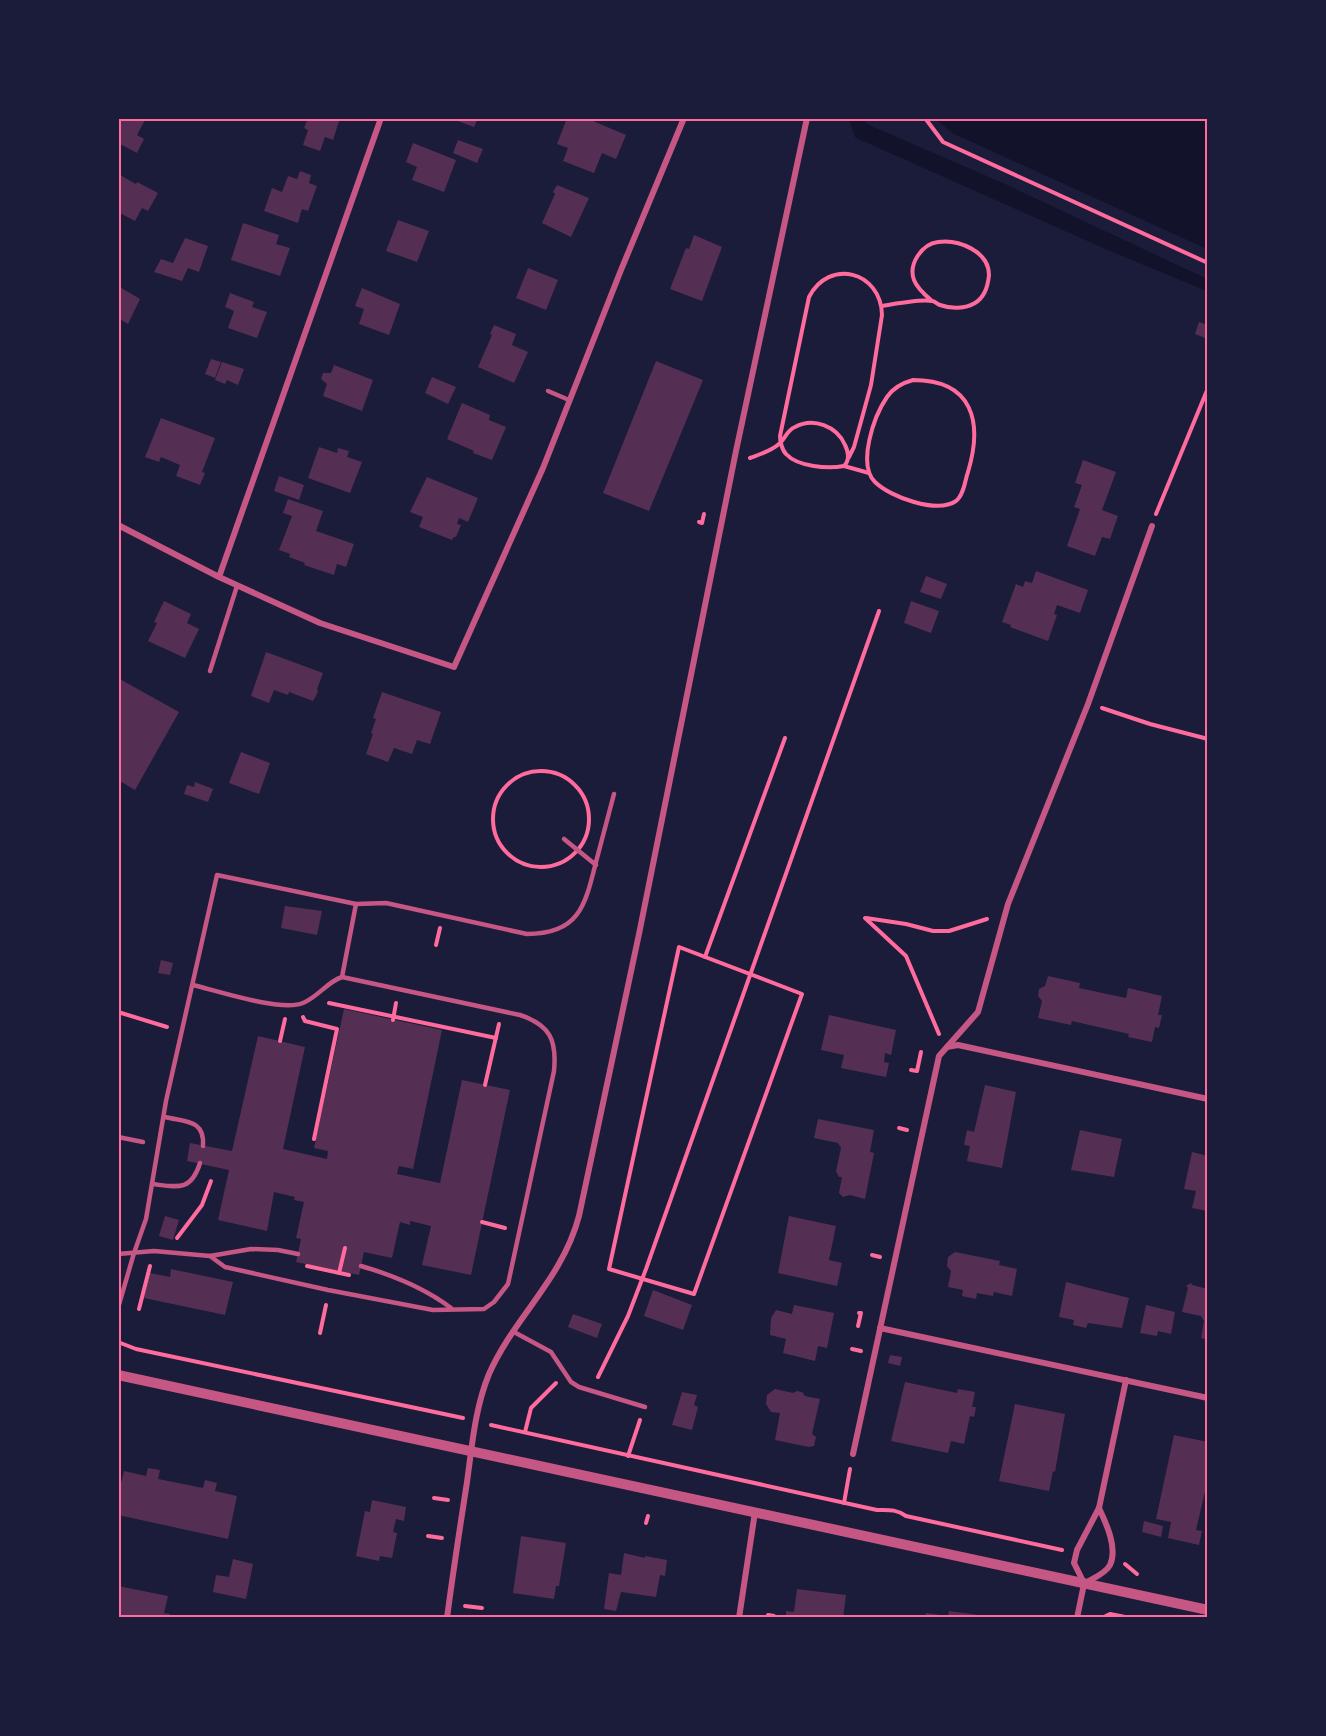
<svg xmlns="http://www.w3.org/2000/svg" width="1326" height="1736" font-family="'PT Sans Narrow',sans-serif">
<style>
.water{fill:#12122b}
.building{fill:#542f53}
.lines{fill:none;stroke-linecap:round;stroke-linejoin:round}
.path{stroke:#ff6b9d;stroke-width:4}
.service{stroke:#c65784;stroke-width:4.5}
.minor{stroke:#c65784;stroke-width:6}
.tertiary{stroke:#c65784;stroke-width:10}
.neatline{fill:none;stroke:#ff6b9d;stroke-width:2}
</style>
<rect width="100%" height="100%" fill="#1b1b3a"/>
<g class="water">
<polygon points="849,119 862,119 869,125 1005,184 1207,279 1207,291 1110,251 861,140 855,137"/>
<polygon points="936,119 1207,119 1207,249 952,133"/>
</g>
<g class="building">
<polygon points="118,118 146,118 137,135 144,139 137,153 118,143"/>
<polygon points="308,118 340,118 333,140 325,137 320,151 303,145 308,130 304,128"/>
<polygon points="450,118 478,118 474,127"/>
<polygon points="567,118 586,118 626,135 616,159 602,153 594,173 563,161 568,148 557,144"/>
<polygon points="458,140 483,149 477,163 453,153"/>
<polygon points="413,143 456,160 444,192 412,180 417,167 406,162"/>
<polygon points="118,171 121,172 120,175 136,184 137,182 158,193 148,211 142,208 135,221 118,212"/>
<polygon points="300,171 311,175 309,183 317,186 308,211 302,209 298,223 264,211 272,188 282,192 288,176 297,179"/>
<polygon points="557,185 589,198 571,237 542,223 555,194 553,192"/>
<polygon points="398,220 429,231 417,262 386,251"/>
<polygon points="243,223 279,235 276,244 290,248 280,276 231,260"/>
<polygon points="694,235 722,247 702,301 670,289 686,248 689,249"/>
<polygon points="185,238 208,246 199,272 188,268 182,281 154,272 161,259 173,263"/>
<polygon points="528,268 558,280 546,310 516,298"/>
<polygon points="118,286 140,299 128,324 118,318"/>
<polygon points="362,288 400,304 389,335 359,324 364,309 355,306"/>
<polygon points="230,293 254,302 252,307 267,312 257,338 228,328 234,311 225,307"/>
<polygon points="1199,322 1208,325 1208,339 1195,334"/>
<polygon points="494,325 516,334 512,345 528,352 514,383 478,367 492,335 490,334"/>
<polygon points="211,359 221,362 215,378 205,374"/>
<polygon points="656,361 703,380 649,511 603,493"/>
<polygon points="222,362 244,369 238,385 227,380 225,384 215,380"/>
<polygon points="334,365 373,380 362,411 323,396 327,384 321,379 323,373 331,373"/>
<polygon points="432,377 456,387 448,404 425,393"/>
<polygon points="462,403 490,415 489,420 506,427 492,460 473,453 474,451 447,439"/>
<polygon points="161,418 215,438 202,472 205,473 200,485 176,476 180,465 161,457 159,462 145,457"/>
<polygon points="319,447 337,453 338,448 349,451 347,457 362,462 350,493 308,478"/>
<polygon points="1083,460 1116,472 1102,510 1118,516 1110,539 1102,537 1095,556 1067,546 1080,509 1074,507 1082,485 1075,483"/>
<polygon points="279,476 304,485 299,500 274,491"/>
<polygon points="427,477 478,498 468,522 459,518 457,524 461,525 456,537 454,537 452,540 419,527 423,517 410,512"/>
<polygon points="288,499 323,511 316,531 354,544 346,567 337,564 334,575 304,565 305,563 289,557 290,554 279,550 292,516 283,513"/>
<polygon points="1036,571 1088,590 1080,613 1057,605 1054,614 1057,615 1048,641 1010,627 1011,625 1002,622 1016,584 1023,587 1025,581 1032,583"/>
<polygon points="926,576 947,584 941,599 920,592"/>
<polygon points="164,601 191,614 187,623 199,629 185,658 148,641 157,623 154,622"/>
<polygon points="911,601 939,611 931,633 904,623"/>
<polygon points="266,652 323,673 317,689 318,692 313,701 289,692 288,695 274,690 269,703 251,696"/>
<polygon points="118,678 179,712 135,790 118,780"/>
<polygon points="382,692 441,712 430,744 417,740 412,754 394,748 388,762 366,754 373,734 371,733 376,719 373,718"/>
<polygon points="241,752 270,763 259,794 229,783"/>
<polygon points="195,782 213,789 208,802 184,794 187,785 194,787"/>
<polygon points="285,906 322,911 317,935 281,928"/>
<polygon points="161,960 173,963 170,975 158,973"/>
<polygon points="1048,976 1080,983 1079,988 1126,998 1128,988 1162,996 1158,1015 1162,1015 1159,1028 1155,1027 1152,1042 1128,1037 1129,1034 1072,1021 1071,1025 1038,1018 1042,1001 1038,996 1039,989 1045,986"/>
<polygon points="344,1009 442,1030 413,1169 399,1166 397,1174 440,1183 462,1080 510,1090 471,1275 422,1265 431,1226 410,1221 410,1225 400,1222 392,1258 364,1252 359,1275 296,1262 301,1239 296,1238 304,1202 294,1200 295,1197 274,1192 267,1231 218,1220 229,1170 187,1161 190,1143 232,1151 258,1036 305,1047 283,1149 327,1159 328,1151 314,1148"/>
<polygon points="829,1015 896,1030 891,1055 885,1053 884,1062 889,1063 886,1077 841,1068 844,1055 821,1050"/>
<polygon points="985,1085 1016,1092 1002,1168 967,1161 970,1146 964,1145 967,1130 974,1132"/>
<polygon points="818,1119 874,1130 870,1152 874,1153 865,1199 850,1195 843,1197 839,1193 842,1177 839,1177 836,1171 841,1148 838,1143 814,1138"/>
<polygon points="1080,1130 1122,1139 1114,1177 1071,1170"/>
<polygon points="1192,1152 1208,1156 1208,1211 1192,1208 1196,1191 1184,1189"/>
<polygon points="165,1216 179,1220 173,1240 159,1236"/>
<polygon points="789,1216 836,1226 829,1260 842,1263 837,1286 778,1273"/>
<polygon points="955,1252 1000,1261 999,1265 1017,1269 1012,1296 994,1292 993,1296 977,1293 976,1299 962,1296 963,1290 948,1287 951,1271 947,1266 948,1257"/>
<polygon points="171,1269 233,1282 225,1315 144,1298 150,1273 170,1277"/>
<polygon points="1066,1282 1129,1298 1122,1328 1088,1323 1086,1328 1073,1325 1074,1320 1059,1317"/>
<polygon points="1191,1283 1192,1285 1208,1289 1208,1340 1201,1338 1204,1321 1201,1316 1182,1312 1188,1288 1186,1286"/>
<polygon points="653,1290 692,1305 683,1330 644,1316"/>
<polygon points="794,1305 834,1313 827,1348 818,1346 815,1361 783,1353 786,1339 770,1335 771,1318 776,1310 792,1314"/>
<polygon points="1146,1305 1175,1312 1171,1334 1158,1331 1157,1336 1140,1333"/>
<polygon points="573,1314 602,1324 597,1338 568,1327"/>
<polygon points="890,1355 902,1357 900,1366 888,1363"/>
<polygon points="905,1382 957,1393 958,1389 975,1392 972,1407 976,1407 974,1417 970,1416 964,1444 951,1441 948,1453 891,1441"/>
<polygon points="775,1389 793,1393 797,1391 802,1392 805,1396 820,1399 812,1434 816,1437 814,1446 809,1447 775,1440 780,1413 771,1412 766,1404 767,1395"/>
<polygon points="682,1392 697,1395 694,1405 698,1407 692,1430 672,1425"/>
<polygon points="1015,1404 1065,1414 1055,1472 1053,1471 1049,1491 999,1481"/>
<polygon points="1174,1435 1208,1442 1208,1479 1196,1530 1202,1531 1199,1545 1168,1538 1171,1522 1156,1519"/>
<polygon points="148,1468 160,1470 158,1479 203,1488 205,1480 217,1483 215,1491 237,1496 228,1539 118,1515 118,1496 124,1471 146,1476"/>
<polygon points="372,1500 406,1507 404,1521 396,1519 393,1532 397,1533 392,1558 380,1556 379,1561 356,1556 365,1511 370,1512"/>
<polygon points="1144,1521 1163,1526 1161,1537 1142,1532"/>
<polygon points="521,1536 566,1543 559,1586 556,1586 554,1599 513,1593"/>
<polygon points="624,1553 645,1558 645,1556 667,1560 665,1576 660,1575 656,1597 621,1592 616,1611 604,1609 609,1573 621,1575"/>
<polygon points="233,1559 253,1564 246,1599 213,1592 216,1575 229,1577"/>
<polygon points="118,1586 168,1596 164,1613 170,1614 169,1618 118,1618"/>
<polygon points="797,1589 846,1595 843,1618 786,1618 786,1611 794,1612"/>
<polygon points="949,1611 986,1616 986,1618 925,1618 926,1613 948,1616"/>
</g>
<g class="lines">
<g class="path">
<polyline points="925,118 943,142 1208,263"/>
<path d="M882 306C893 304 923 299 932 301 935 301 937 304 940 305 951 309 965 309 975 303 985 297 988 286 989 275 989 251 958 239 938 242 922 244 908 264 914 280 917 288 925 295 931 300"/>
<path d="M913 380C973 380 983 422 968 472 965 480 964 495 956 501 937 514 890 497 875 482 857 464 874 416 887 397 893 388 902 383 913 380Z"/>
<path d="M750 458C761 454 771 451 779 444 786 438 786 431 795 427 813 417 837 426 845 445 849 453 850 460 844 466 828 469 798 467 786 454 782 450 780 441 780 436L809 297C829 258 881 271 882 315L871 385 854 447 849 457"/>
<polyline points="844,466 869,473"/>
<polyline points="1156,514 1208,388"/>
<polyline points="699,522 702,523 704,514"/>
<polyline points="1102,708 1150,724 1208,739"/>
<circle cx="541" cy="819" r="48"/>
<polyline points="865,918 906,956 939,1034"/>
<polyline points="866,918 906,924 933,931 949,931 987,919"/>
<polyline points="436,945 440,928"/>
<polygon points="679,947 802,994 694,1294 609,1269"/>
<polyline points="705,957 785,738"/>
<polyline points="329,1003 496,1038"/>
<polyline points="118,1012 167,1027"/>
<polyline points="303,1017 305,1021 337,1029 314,1139"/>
<polyline points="393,1020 396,1003"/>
<polyline points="280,1041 285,1019"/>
<polyline points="911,1070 917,1071 921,1052"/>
<polyline points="485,1085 499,1024"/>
<polyline points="899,1128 907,1130"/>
<polyline points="482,1222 505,1228"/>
<polyline points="177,1238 202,1205 211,1181"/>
<polyline points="872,1255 880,1257"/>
<polyline points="307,1266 349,1275"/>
<polyline points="339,1273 345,1248"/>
<polyline points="139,1309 150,1266"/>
<polyline points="858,1326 861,1313 859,1313"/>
<polyline points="320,1333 326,1305"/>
<polyline points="118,1342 136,1349 463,1418"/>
<polyline points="852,1349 861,1351"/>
<polyline points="598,1377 628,1316 646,1269 879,611"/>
<path d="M491 1425 877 1510C889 1510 896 1509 906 1516L1062 1550"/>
<polyline points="525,1432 531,1408 556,1383"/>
<polyline points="628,1456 640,1420"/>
<polyline points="434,1498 448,1500"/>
<polyline points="844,1503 850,1469"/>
<polyline points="646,1523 648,1516"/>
<polyline points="428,1536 442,1538"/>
<polyline points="1125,1564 1137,1574"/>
<polyline points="465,1606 482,1608"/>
<polyline points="768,1618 768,1615 774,1616"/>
<polyline points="1102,1618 1110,1614 1130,1618"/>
</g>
<g class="service">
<polyline points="548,391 569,400"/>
<polyline points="210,671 237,586"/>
<polyline points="564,839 596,865"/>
<path d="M193 985C218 991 281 1012 303 1003 318 997 327 982 342 977L356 904"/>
<path d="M165 1117C185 1122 205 1119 203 1146"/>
<polyline points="118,1137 143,1142"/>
<path d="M152 1184C177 1187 191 1192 200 1163"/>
<polyline points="118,1254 154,1251 210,1256 251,1249 278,1250 298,1254"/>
<path d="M210 1256 225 1267 328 1290 433 1310 484 1309 494 1302 508 1284 554 1071C557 1040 550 1025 520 1015L342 977"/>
<path d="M361 1266C392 1275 426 1289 451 1308"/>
<path d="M118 1308 134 1253 146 1219 166 1101 217 875 356 904 386 903 527 934C579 934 585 906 596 862 602 840 608 817 614 794"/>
<polyline points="514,1332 551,1352 571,1382 579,1387 645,1407"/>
</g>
<g class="minor">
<polyline points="118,525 219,577 320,623 454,667 543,468 621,270 684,118"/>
<polyline points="219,577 381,118"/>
<polyline points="947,1047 958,1045 1208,1099"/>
<polyline points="880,1328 1208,1398"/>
<polyline points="853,1454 939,1056 978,1012 1008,904 1088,704 1152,526"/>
<path d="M1087 1582C1094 1578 1106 1573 1110 1565 1118 1548 1106 1523 1099 1508"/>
<polyline points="1084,1583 1074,1563 1077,1550 1099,1508 1126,1380"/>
<path d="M447 1618C453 1572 460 1527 467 1482 472 1446 475 1408 489 1374 514 1317 562 1280 579 1216L639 934 736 451 807 118"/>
<polyline points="739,1618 755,1512"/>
<polyline points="1077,1618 1084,1584"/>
</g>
<polyline class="tertiary" points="118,1375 1208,1610"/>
</g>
<rect width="1326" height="1736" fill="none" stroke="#1b1b3a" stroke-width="240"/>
<rect x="120" y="120" width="1086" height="1496" class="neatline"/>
</svg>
